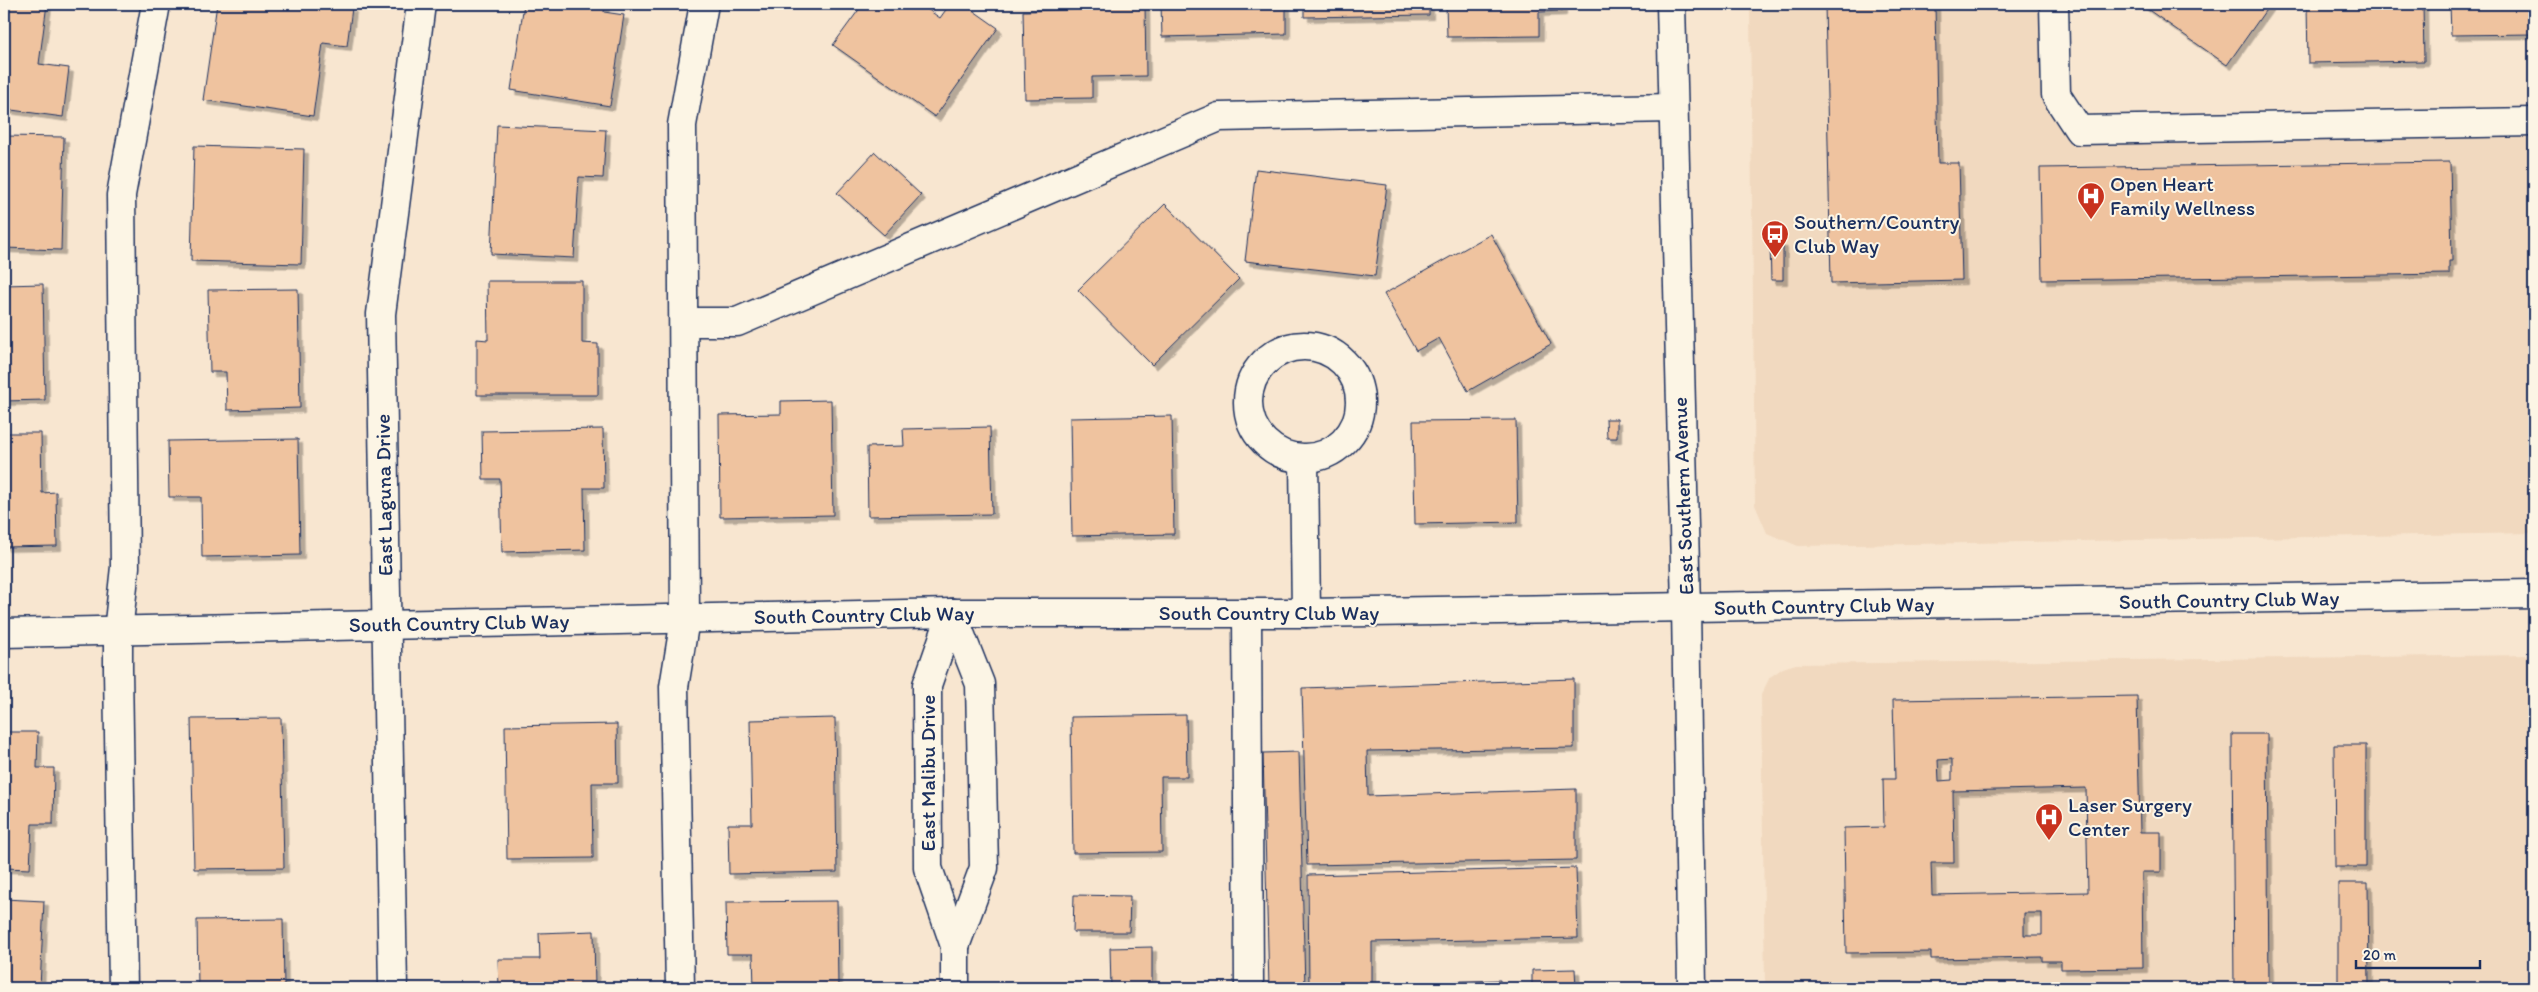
<svg xmlns="http://www.w3.org/2000/svg" width="2538" height="992" font-family="Itim,sans-serif">
<style>
.built{fill:#f1d9bf}
.building{fill:#efc39f;stroke:#1b2f5e;fill-rule:evenodd;filter:url(#shadow)}
.lines{fill:none;stroke-linecap:round;stroke-linejoin:round}
.minor-casing{stroke:#1b2f5e;stroke-width:31}
.major-casing{stroke:#1b2f5e;stroke-width:31}
.minor{stroke:#fcf5e5;stroke-width:28}
.major{stroke:#fcf5e5;stroke-width:28}
.labels{text-anchor:middle;stroke-width:4;stroke-linejoin:round;paint-order:stroke}
.poi-label{font-size:21px;fill:#1b2f5e;stroke:#fcf5e5;text-anchor:start}
.street-label{font-size:21px;fill:#1b2f5e;stroke:#fcf5e5}
</style>
<defs>
<filter id="shadow"><feDropShadow dx="4.5" dy="4.5" stdDeviation="0" flood-color="#0004"/></filter>
</defs>
<rect width="100%" height="100%" fill="#f8e6d0"/>
<filter id="ink" filterUnits="userSpaceOnUse"><feTurbulence type="fractalNoise" baseFrequency=".02" numOctaves="2"/><feDisplacementMap in="SourceGraphic" scale="10" xChannelSelector="R" yChannelSelector="G"/><feConvolveMatrix kernelMatrix="1 2 1 2 8 2 1 2 1" color-interpolation-filters="sRGB"/></filter>
<g filter="url(#ink)">
<g class="built">
<polygon points="1750,4 2054,4 2056,95 2079,130 2534,122 2534,533 1798,546 1767,533 1755,505"/>
<polygon points="2534,655 2534,988 1765,988 1761,695 1770,677 1783,668 1796,664"/>
</g>
<g class="building">
<polygon points="4,4 47,4 39,64 69,68 63,117 4,109"/>
<polygon points="217,4 322,4 352,8 347,46 323,43 313,116 203,100"/>
<polygon points="524,4 605,4 604,12 624,15 610,106 511,90"/>
<polygon points="863,4 920,4 940,18 950,4 964,4 998,28 935,117 833,45"/>
<polygon points="1094,4 1145,4 1146,76 1092,77 1092,98 1025,99 1023,11 1094,9"/>
<polygon points="1161,4 1286,4 1286,34 1162,37"/>
<polygon points="1304,4 1429,4 1429,15 1304,17"/>
<polygon points="1446,4 1562,4 1562,11 1539,12 1539,36 1447,37"/>
<polygon points="1825,4 1935,4 1938,163 1959,163 1962,280 1831,283"/>
<polygon points="2140,4 2270,4 2227,65"/>
<polygon points="2307,4 2423,4 2424,61 2308,63"/>
<polygon points="2450,4 2534,4 2534,34 2451,35"/>
<polygon points="497,125 606,130 603,178 579,177 574,258 491,254"/>
<polygon points="4,136 64,137 61,250 4,248"/>
<polygon points="194,146 304,149 301,264 191,261"/>
<polygon points="875,152 921,195 884,235 837,193"/>
<polygon points="2450,162 2452,261 2449,261 2449,274 2042,280 2040,168"/>
<polygon points="1256,169 1387,185 1375,276 1245,261"/>
<polygon points="1165,204 1239,279 1152,365 1078,290"/>
<polygon points="1491,234 1551,344 1468,391 1439,338 1416,351 1384,294"/>
<polygon points="1770,243 1783,243 1783,280 1771,280"/>
<polygon points="487,281 582,281 582,343 598,344 598,395 477,395 477,339 488,340"/>
<polygon points="43,284 45,400 4,401 4,285"/>
<polygon points="298,289 300,408 227,410 226,372 210,372 208,290"/>
<polygon points="831,400 833,515 720,517 719,415 781,414 781,401"/>
<polygon points="1172,416 1174,534 1072,536 1070,418"/>
<polygon points="1606,419 1617,419 1617,438 1607,438"/>
<polygon points="1516,420 1518,522 1415,524 1413,421"/>
<polygon points="990,427 992,514 868,516 867,447 904,446 903,429"/>
<polygon points="603,429 604,488 584,488 585,550 502,552 500,479 483,479 482,431"/>
<polygon points="4,433 41,433 42,493 56,492 57,546 4,547"/>
<polygon points="298,439 300,555 202,557 201,497 169,497 168,441"/>
<polygon points="1574,679 1574,748 1367,751 1368,796 1576,789 1576,860 1307,865 1302,688"/>
<path d="M2137 696 2140 832H2161V872H2142L2143 968 2061 969V961H2042V957L1931 959V952L1846 953 1844 828 1884 827 1883 779H1895L1893 700ZM1952 759V780L1939 781 1938 760ZM2086 788 2088 892 1932 895 1931 863H1954L1953 791ZM2024 913H2042V935H2024Z"/>
<polygon points="1186,715 1187,777 1161,777 1162,852 1073,853 1071,717"/>
<polygon points="281,718 284,868 194,869 191,719"/>
<polygon points="835,718 837,872 729,874 728,824 752,824 750,720"/>
<polygon points="617,724 618,783 592,783 593,858 507,859 505,726"/>
<polygon points="4,732 38,732 37,768 54,768 53,824 32,824 30,869 4,868"/>
<polygon points="2232,734 2267,734 2269,988 2234,988"/>
<polygon points="2334,745 2366,745 2366,867 2335,867"/>
<polygon points="1299,752 1305,988 1269,988 1263,753"/>
<polygon points="1576,868 1578,938 1372,942 1372,984 1500,980 1500,988 1309,988 1308,875"/>
<polygon points="2338,883 2368,883 2369,988 2338,988"/>
<polygon points="1074,895 1130,896 1129,932 1073,932"/>
<polygon points="4,899 44,901 40,988 4,988"/>
<polygon points="837,901 838,988 754,988 753,954 727,954 726,902"/>
<polygon points="283,919 284,988 198,988 197,920"/>
<polygon points="594,931 595,988 499,988 498,959 540,959 539,933"/>
<polygon points="1152,947 1152,988 1111,988 1110,948"/>
<polygon points="1575,969 1576,988 1532,988 1532,970"/>
</g>
<g class="lines">
<g class="minor-casing">
<g id="minor">
<polyline points="2054,4 2056,95 2079,130 2534,122"/>
<polyline points="685,322 737,322 1219,117 1673,108"/>
<circle cx="1304" cy="402" r="56"/>
<polyline points="1304,460 1306,613"/>
<polyline points="952,613 927,685 928,868 955,946 955,988"/>
<polyline points="952,613 980,684 984,868 955,946"/>
<polyline points="1247,613 1249,988"/>
<polyline points="4,633 952,613 1306,613 2534,594"/>
<polyline points="123,988 118,669 118,632 125,567 121,195 156,4"/>
<polyline points="393,988 381,314 421,4"/>
<polyline points="680,988 674,687 685,619 682,125 704,4"/>
</g>
</g>
<g class="major-casing">
<polyline id="major" points="1671,4 1686,607 1692,988"/>
</g>
<use href="#minor" class="minor"/>
<use href="#major" class="major"/>
</g>
</g>
<defs>
<g id="hospital-pin" transform="scale(1.4375)"><path d="M0 17L-7.5 6A9.5 9.5 0 1 1 7.5 6Z" fill="#c8321e" stroke="#fcf5e5"/><path d="M-5-5h3v3.5h4V-5h3V5h-3V1.5h-4V5h-3Z" fill="#fff"/></g>
<g id="bus-pin" transform="scale(1.4375)"><path d="M0 17L-7.5 6A9.5 9.5 0 1 1 7.5 6Z" fill="#c8321e" stroke="#fcf5e5"/><path d="M-5-6H5V4H4V6H2V4H-2V6H-4V4H-5ZM-3.5-4V0h7V-4ZM-3.5 1.2v1.5H-2V1.2ZM2 1.2v1.5H3.5V1.2Z" fill="#fff"/></g>
</defs>
<g fill-rule="evenodd">
<use href="#hospital-pin" x="2091" y="196"/>
<use href="#bus-pin" x="1775" y="234"/>
<use href="#hospital-pin" x="2049" y="817"/>
</g>
<g class="labels">
<g class="poi-label">
<text x="2110" y="191">Open Heart<tspan x="2110" dy="24">Family Wellness</tspan></text>
<text x="1794" y="229">Southern/Country<tspan x="1794" dy="24">Club Way</tspan></text>
<text x="2068" y="812">Laser Surgery<tspan x="2068" dy="24">Center</tspan></text>
</g>
<g class="street-label">
<text transform="translate(384 495) rotate(-91)" y="7">East Laguna Drive</text>
<text transform="translate(1683 496) rotate(-92)" y="7">East Southern Avenue</text>
<text transform="translate(2229 600) rotate(-1)" y="7">South Country Club Way</text>
<text transform="translate(1824 606) rotate(-1)" y="7">South Country Club Way</text>
<text x="1269" y="620">South Country Club Way</text>
<text transform="translate(864 615) rotate(-1)" y="7">South Country Club Way</text>
<text transform="translate(459 623) rotate(-1)" y="7">South Country Club Way</text>
<text transform="translate(928 773) rotate(-90)" y="7">East Malibu Drive</text>
</g>
</g>
<rect width="2538" height="992" fill="none" stroke="#fcf5e5" stroke-width="20"/>
<rect x="10" y="10" width="2518" height="972" fill="none" stroke="#1b2f5e" stroke-width="2" filter="url(#ink)"/>
<path d="M2356 960v8h124v-8" fill="none" stroke="#1b2f5e" stroke-width="2.5"/>
<text x="2363" y="960" font-size="15" fill="#1b2f5e" stroke="#fcf5e5" stroke-width="4" paint-order="stroke">20 m</text>
</svg>
